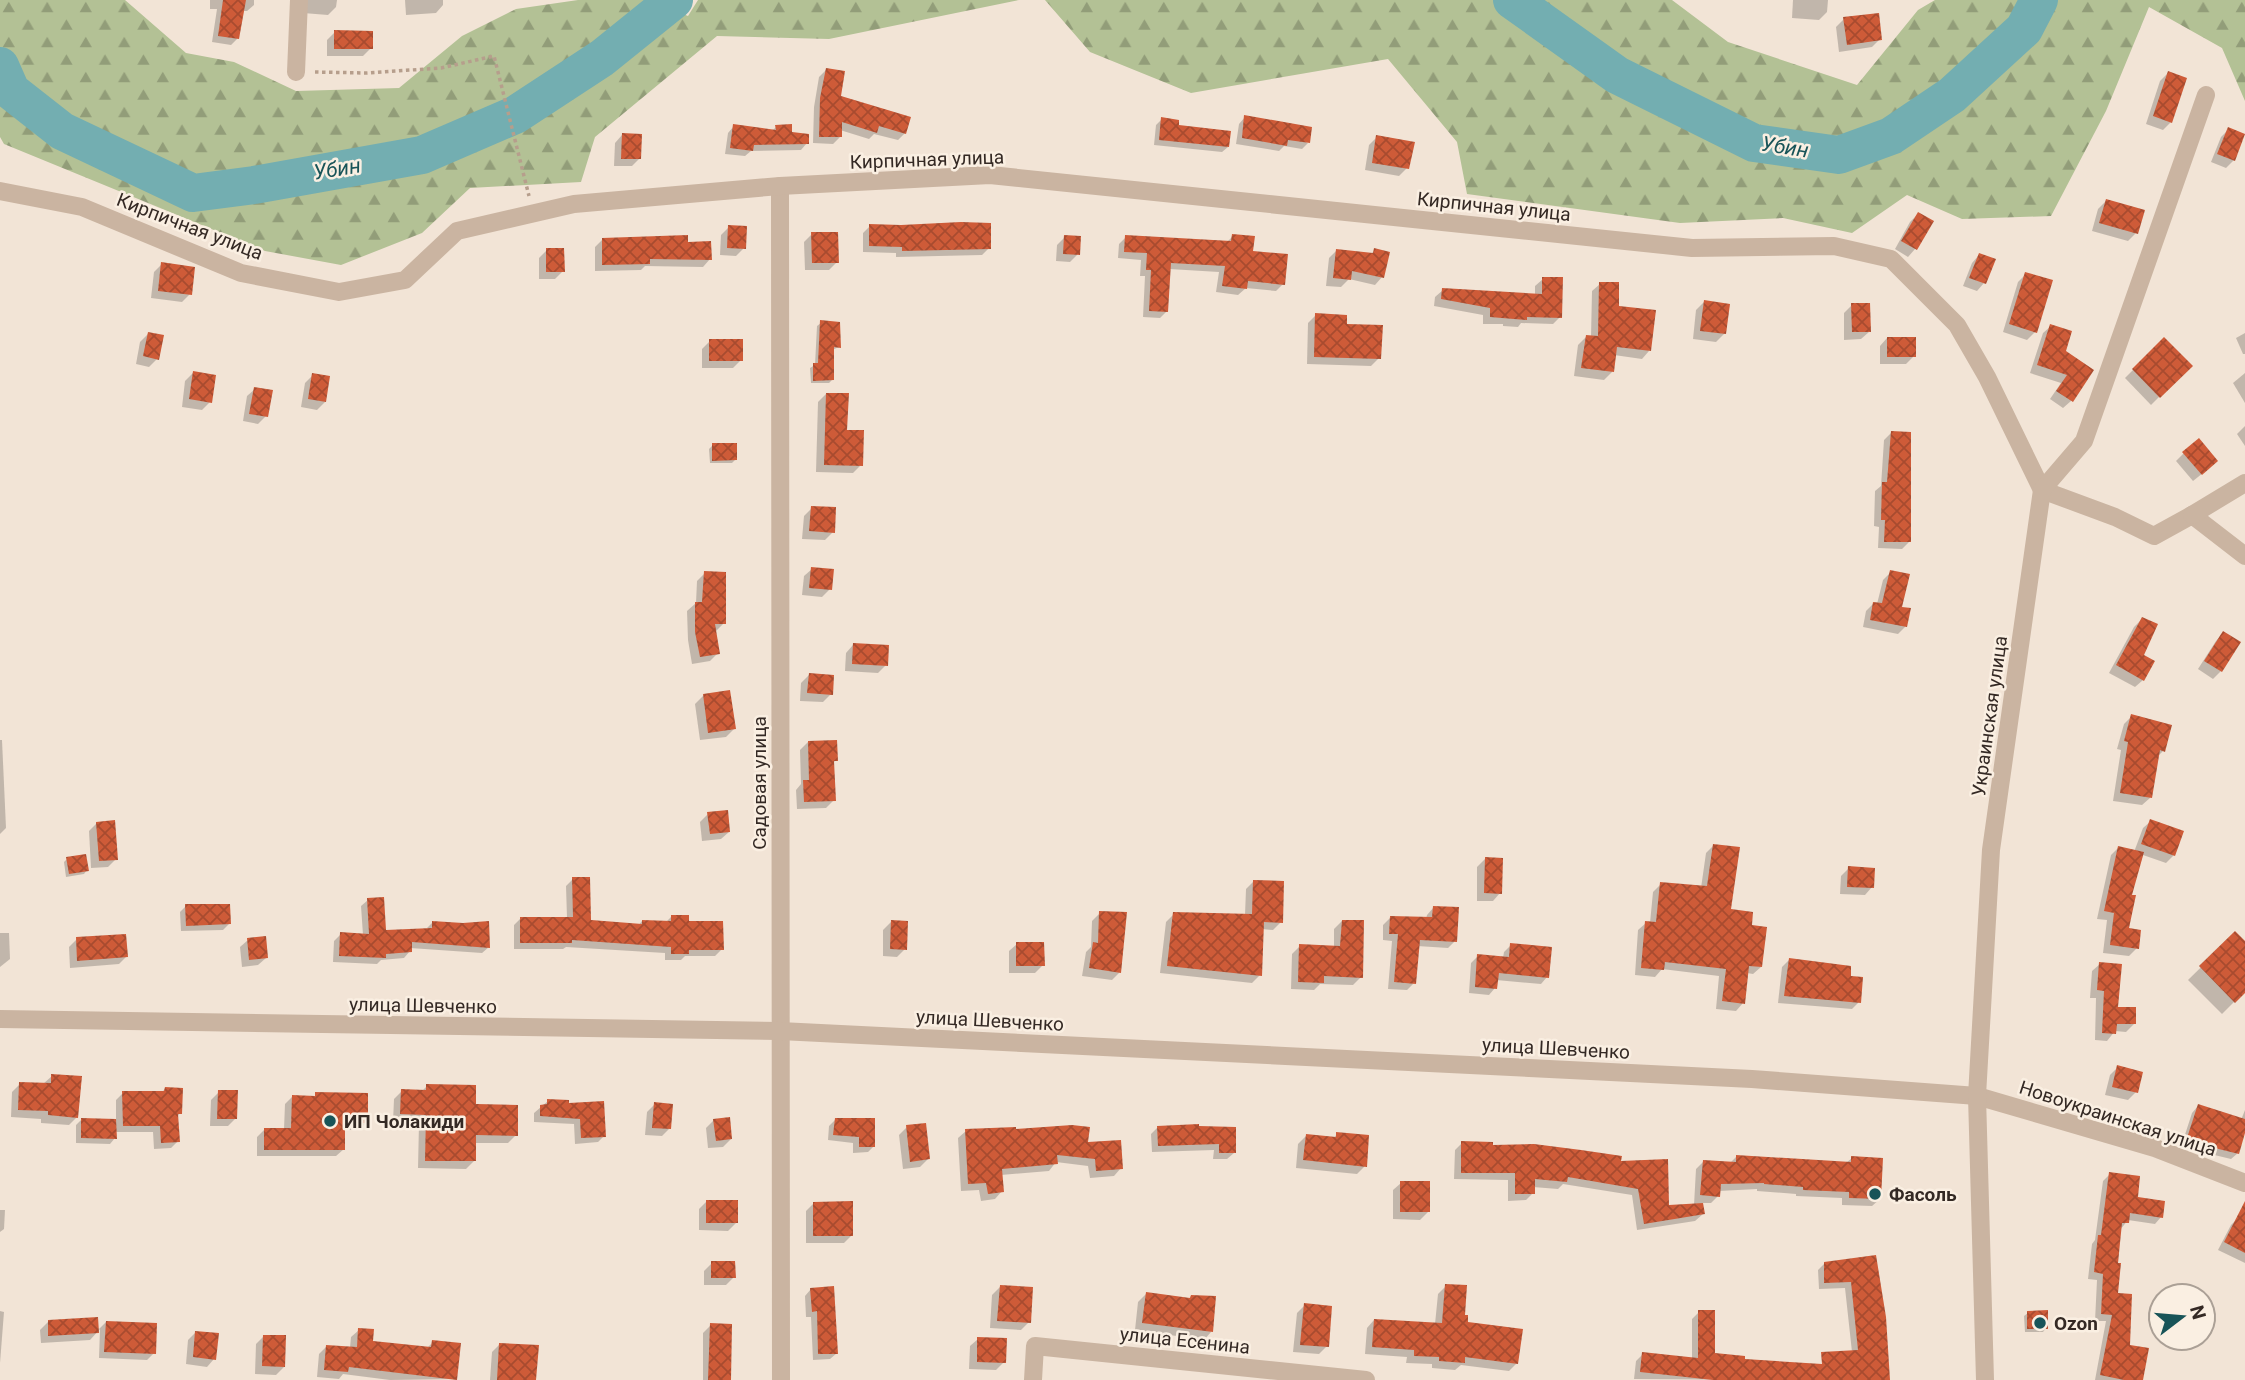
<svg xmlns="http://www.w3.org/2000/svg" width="2245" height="1380" font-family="Roboto,sans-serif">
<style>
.forest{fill:url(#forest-firs)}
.shadow{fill:#0003}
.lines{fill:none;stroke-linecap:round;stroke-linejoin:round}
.river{stroke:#73aeb1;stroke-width:38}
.building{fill:url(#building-cross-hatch)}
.path{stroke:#b69e8c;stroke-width:3.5;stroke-dasharray:3.5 3.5;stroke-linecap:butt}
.minor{stroke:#cab4a1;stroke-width:18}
.poi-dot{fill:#185458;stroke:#faefe2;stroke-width:2.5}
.labels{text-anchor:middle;stroke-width:5;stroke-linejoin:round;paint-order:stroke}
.street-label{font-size:19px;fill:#342924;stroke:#faefe2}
.poi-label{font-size:19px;font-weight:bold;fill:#342924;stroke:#faefe2;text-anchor:start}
.water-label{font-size:21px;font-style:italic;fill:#185458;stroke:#faefe2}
</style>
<defs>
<pattern id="forest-firs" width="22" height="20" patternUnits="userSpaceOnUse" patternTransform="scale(1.75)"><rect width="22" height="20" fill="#b3c195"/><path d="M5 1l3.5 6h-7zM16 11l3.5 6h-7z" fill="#929d79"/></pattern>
<pattern id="building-cross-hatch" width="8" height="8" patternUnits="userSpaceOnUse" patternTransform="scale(1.75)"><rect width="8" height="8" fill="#ce5b38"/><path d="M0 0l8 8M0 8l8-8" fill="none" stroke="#a84b2f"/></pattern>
</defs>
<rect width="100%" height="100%" fill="#f2e4d6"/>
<g class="forest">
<polygon points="0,0 125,0 186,53 234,62 296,91 399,88 462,36 516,9 578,0 649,0 688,16 698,0 1019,0 829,39 717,36 595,137 581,182 470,188 422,233 341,265 265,251 4,144 0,137"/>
<polygon points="1045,0 1672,0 1728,42 1857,85 1918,10 1935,0 2245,0 2245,101 2222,48 2149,7 2106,111 2051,216 1962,219 1907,195 1852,233 1783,218 1680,223 1467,194 1457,142 1388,59 1191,93 1090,52"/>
</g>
<g class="shadow">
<polygon points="210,0 254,0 254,5 247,11 242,11 238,38 231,45 212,42 217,9 210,9"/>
<polygon points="304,0 337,0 336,7 328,15 303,13"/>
<polygon points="405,0 443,0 443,5 436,13 406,15"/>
<polygon points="1793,0 1828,0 1827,12 1819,20 1792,18"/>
<polygon points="1844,19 1880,39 1872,47 1839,52 1836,27"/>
<polygon points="335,32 371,48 363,56 327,56 327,40"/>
<polygon points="826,70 839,97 905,133 898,140 874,134 869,139 840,130 840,137 833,144 813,143 814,107 819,77"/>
<polygon points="2168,73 2171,122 2163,130 2146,124 2160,81"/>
<polygon points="1245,117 1308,143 1302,149 1284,146 1279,151 1236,144 1239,124"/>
<polygon points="1162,119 1177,127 1228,147 1222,152 1154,145 1156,125"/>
<polygon points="734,126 772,131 776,127 807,143 801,150 751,151 745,156 725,154 728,133"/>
<polygon points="2229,129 2234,160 2226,168 2211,162 2221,137"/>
<polygon points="622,135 640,158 632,166 614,166 615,143"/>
<polygon points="1377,137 1407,168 1399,176 1365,170 1369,145"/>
<polygon points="2106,201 2136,233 2128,241 2092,231 2098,209"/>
<polygon points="1918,214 1931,222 1915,249 1908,257 1895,249 1910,222"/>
<polygon points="870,226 989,248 982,255 896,257 896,253 863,252 863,233"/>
<polygon points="729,227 744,248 736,256 720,255 721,235"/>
<polygon points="812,234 837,262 829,270 805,270 804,242"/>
<polygon points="1233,236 1283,284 1276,291 1246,288 1238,295 1216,292 1219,272 1169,269 1167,311 1160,318 1143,317 1145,276 1140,276 1141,260 1118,258 1119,244 1126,237 1226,243"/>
<polygon points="1065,237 1078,254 1070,262 1056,261 1057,245"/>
<polygon points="602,240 687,244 710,259 703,267 645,266 641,270 595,271 595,247"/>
<polygon points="547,250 563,271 555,279 539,279 539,258"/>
<polygon points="1337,250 1371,254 1375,250 1382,277 1375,285 1349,279 1341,287 1326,286 1329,258"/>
<polygon points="1979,255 1984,283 1977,291 1963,286 1972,263"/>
<polygon points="162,264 190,294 182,302 151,298 154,272"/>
<polygon points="2026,274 2035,332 2027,340 2003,332 2018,282"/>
<polygon points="1543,279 1560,317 1553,324 1521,323 1518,327 1503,326 1503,324 1483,324 1483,315 1434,306 1435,297 1443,290 1535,296 1535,286"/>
<polygon points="1600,284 1649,351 1642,359 1614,355 1612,372 1604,380 1574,376 1578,345 1586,337 1591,337 1592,291"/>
<polygon points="1704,302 1724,334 1716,342 1693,339 1696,310"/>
<polygon points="1852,305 1869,332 1861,339 1844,340 1844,313"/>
<polygon points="1316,315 1346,325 1379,358 1371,366 1307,364 1308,323"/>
<polygon points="821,323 839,347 832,350 832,380 829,383 811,383 810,368 815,365 817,326"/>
<polygon points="2051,326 2064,351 2071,401 2063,408 2050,399 2061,383 2030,373 2043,333"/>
<polygon points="2245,333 2245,354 2243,354 2236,338"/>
<polygon points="148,334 157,359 149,367 136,364 140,342"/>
<polygon points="1887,338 1914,356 1906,364 1880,364 1880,346"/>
<polygon points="2164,339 2190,366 2151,405 2125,378"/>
<polygon points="710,341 741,360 733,368 702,368 702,349"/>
<polygon points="193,373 210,402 202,410 182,407 185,381"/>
<polygon points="2245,373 2245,403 2233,383"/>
<polygon points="313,375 325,402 317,410 301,407 305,383"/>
<polygon points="255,389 266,416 258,424 243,421 247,396"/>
<polygon points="826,394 861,465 853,473 816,472 818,402"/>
<polygon points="2245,426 2245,446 2237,434"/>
<polygon points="1891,433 1909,542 1902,549 1878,548 1879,527 1874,526 1875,491 1881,486 1884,440"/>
<polygon points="713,445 735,460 732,463 710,463 709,449"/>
<polygon points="2184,453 2208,469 2193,481 2176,461"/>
<polygon points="812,508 833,532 825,540 802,539 804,516"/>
<polygon points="812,569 830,589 822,597 802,595 804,576"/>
<polygon points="1891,572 1906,626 1898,634 1863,627 1866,611 1874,603 1877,604 1883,580"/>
<polygon points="705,573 724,623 715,632 718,653 710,661 692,664 688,640 687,611 696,603 697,581"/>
<polygon points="2142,619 2143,680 2135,687 2109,673 2134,627"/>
<polygon points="2223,633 2221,671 2213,679 2198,669 2216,641"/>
<polygon points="853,645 886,665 878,673 845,671 846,653"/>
<polygon points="809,675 831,694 823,702 800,701 801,683"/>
<polygon points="703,696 734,729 726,737 700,740 695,704"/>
<polygon points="2132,716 2163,751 2157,757 2150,798 2142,805 2113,801 2121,750 2117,749 2124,724"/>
<polygon points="0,740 2,740 6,828 0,834"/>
<polygon points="808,742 836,760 832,764 834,800 826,808 797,809 796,790 801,784 800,750"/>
<polygon points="708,814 729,832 721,839 702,841 700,822"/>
<polygon points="2151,821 2174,855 2166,863 2143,855 2130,896 2127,930 2137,948 2129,956 2103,953 2107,920 2097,919 2111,855 2118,848 2134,852 2143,828"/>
<polygon points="97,823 116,859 108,867 91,868 89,831"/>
<polygon points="1714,845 1729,910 1750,927 1761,967 1753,974 1747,973 1743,1003 1736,1011 1716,1009 1719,976 1662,969 1655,977 1635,975 1638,930 1646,923 1650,923 1653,892 1661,884 1701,888 1706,853"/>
<polygon points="67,859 87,870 84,874 66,877 64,862"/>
<polygon points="1485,859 1500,893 1493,901 1477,901 1477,867"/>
<polygon points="1849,868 1872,887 1865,895 1840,894 1841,876"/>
<polygon points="573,879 590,922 638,926 642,921 666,922 671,917 687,923 722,949 715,956 685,956 681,960 665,960 665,953 566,947 563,949 514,949 514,925 520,919 567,918 566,886"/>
<polygon points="1254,881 1281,922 1273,930 1262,929 1260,975 1252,983 1160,973 1166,922 1174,914 1245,915 1246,889"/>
<polygon points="368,900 384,932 425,930 433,922 489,947 482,953 410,948 410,951 404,958 381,960 377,964 333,962 334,941 341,934 363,935 361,906"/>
<polygon points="186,906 229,924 223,930 181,931 180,912"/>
<polygon points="1434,907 1455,941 1448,948 1417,946 1414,983 1407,990 1388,989 1392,941 1383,940 1383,925 1390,918 1426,919 1427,915"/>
<polygon points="1100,913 1120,972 1112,980 1082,976 1086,952 1091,947 1092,921"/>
<polygon points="1342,921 1361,977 1353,985 1320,984 1314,990 1291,989 1292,954 1300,946 1334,946 1334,929"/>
<polygon points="891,922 905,949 897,957 883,956 883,930"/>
<polygon points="0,933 9,933 10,959 0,967"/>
<polygon points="2235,934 2245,944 2245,991 2222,1014 2188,980"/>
<polygon points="77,939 127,956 119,964 70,968 69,947"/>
<polygon points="248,940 266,958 258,965 242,967 240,947"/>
<polygon points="1017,944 1043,965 1035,973 1009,973 1009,951"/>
<polygon points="1511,945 1547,977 1541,984 1496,980 1495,988 1489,995 1469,993 1471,963 1478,956 1503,958 1504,952"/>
<polygon points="1789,960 1849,978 1859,1002 1852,1009 1778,1003 1782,967"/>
<polygon points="2100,964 2116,1008 2134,1024 2126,1032 2115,1031 2107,1041 2095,1040 2096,998 2090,998 2092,971"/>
<polygon points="2118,1067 2136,1092 2128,1100 2105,1095 2110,1075"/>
<polygon points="52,1076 77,1117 69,1125 41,1123 41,1119 11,1117 12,1092 20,1084 43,1084"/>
<polygon points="427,1086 474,1105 516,1135 508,1143 474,1143 474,1161 466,1169 418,1168 419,1123 393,1122 394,1099 402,1091 421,1092"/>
<polygon points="165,1089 180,1113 177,1117 178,1141 171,1148 154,1149 153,1132 115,1132 115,1138 110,1144 76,1143 76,1125 82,1119 116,1121 116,1100 123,1093 162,1092"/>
<polygon points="219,1092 235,1119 228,1126 210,1126 211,1100"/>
<polygon points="293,1096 366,1123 359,1130 343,1130 344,1149 336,1156 257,1156 257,1137 264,1130 284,1129 285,1104"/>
<polygon points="548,1101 567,1105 604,1136 598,1142 575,1144 574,1124 534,1122 534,1113"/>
<polygon points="655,1104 670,1128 662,1136 645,1135 647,1112"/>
<polygon points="2198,1106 2241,1120 2245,1110 2245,1127 2238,1153 2231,1159 2181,1147 2192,1113"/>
<polygon points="714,1120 731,1139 723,1147 708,1148 706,1128"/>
<polygon points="835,1120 874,1146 868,1152 853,1153 853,1143 828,1140 829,1126"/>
<polygon points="1198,1126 1234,1153 1227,1159 1213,1159 1214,1150 1152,1152 1151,1134 1157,1128"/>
<polygon points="907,1127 928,1159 920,1167 903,1169 899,1135"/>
<polygon points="966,1131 1014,1131 1086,1144 1121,1168 1114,1176 1090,1178 1088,1166 1056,1162 1049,1171 1001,1175 1002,1191 995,1199 981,1201 979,1190 961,1191 958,1138"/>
<polygon points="1337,1134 1365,1166 1357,1174 1296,1168 1298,1144 1306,1136 1333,1139"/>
<polygon points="1462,1143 1619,1162 1668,1207 1694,1205 1696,1169 1703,1162 1730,1163 1736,1157 1846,1163 1852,1158 1880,1199 1872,1206 1842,1205 1842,1198 1796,1196 1796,1194 1757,1191 1757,1189 1719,1191 1718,1196 1711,1203 1702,1203 1703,1214 1695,1221 1637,1230 1632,1195 1563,1184 1558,1189 1533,1187 1533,1193 1526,1200 1508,1201 1508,1180 1454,1179 1455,1150"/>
<polygon points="2110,1174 2136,1199 2161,1217 2155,1224 2128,1220 2120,1230 2116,1295 2128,1346 2141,1380 2095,1380 2106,1321 2095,1321 2097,1280 2088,1279 2092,1244 2095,1240 2103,1181"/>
<polygon points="1401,1183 1428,1212 1420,1220 1393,1219 1393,1190"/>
<polygon points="707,1201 736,1223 728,1231 699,1230 699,1209"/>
<polygon points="814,1203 852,1235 844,1243 806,1243 806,1211"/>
<polygon points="0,1210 5,1210 4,1229 0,1232"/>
<polygon points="2237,1219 2245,1222 2245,1263 2218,1250 2231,1225"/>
<polygon points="1875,1257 1888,1380 1842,1380 1852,1352 1845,1288 1819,1289 1818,1270 1825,1263"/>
<polygon points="712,1263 734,1277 726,1285 704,1285 704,1271"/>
<polygon points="1446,1286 1466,1324 1517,1363 1509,1371 1461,1365 1455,1370 1432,1368 1432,1364 1406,1363 1407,1357 1365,1354 1367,1328 1374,1320 1435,1324 1438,1294"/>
<polygon points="1000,1287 1029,1322 1021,1330 990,1328 992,1295"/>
<polygon points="811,1289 837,1353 830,1359 813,1360 811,1317 806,1317 805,1296"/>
<polygon points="1146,1294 1188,1300 1191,1296 1211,1332 1204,1340 1135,1330 1138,1302"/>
<polygon points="1305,1305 1327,1346 1319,1354 1293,1352 1297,1313"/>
<polygon points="0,1311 4,1312 0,1363"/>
<polygon points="1699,1312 1713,1354 1743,1361 1797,1380 1634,1379 1636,1361 1643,1354 1692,1359 1692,1319"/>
<polygon points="2028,1313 2046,1328 2043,1332 2025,1332 2024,1316"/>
<polygon points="48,1322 97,1331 106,1322 154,1353 147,1360 99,1358 100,1329 90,1340 41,1343 40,1330"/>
<polygon points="711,1325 729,1380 737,1380 703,1380 703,1333"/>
<polygon points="359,1330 371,1343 427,1348 433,1342 455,1379 390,1380 343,1374 339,1379 317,1377 319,1354 327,1346 350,1348 351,1337"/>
<polygon points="196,1332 214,1359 207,1367 186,1364 188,1340"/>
<polygon points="264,1336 284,1367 276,1375 255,1374 256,1344"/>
<polygon points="978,1339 1004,1362 996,1370 969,1369 970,1346"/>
<polygon points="500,1344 535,1380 490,1380 492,1352"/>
</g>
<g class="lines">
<g class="river">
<polyline points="1512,0 1617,75 1754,143 1839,155 1891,136 1952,95 2024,29 2039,0"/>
<polyline points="0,66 11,91 62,131 193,193 254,185 422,155 515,115 602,58 674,0"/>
</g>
</g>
<g class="building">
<polygon points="223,0 246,0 239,39 218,36"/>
<polygon points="1879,13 1882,40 1847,45 1843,17"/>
<polygon points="334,30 373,31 373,49 334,49"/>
<polygon points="826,68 845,71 841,96 911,117 906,134 879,126 877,133 842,122 842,137 819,137 820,98"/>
<polygon points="2168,71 2187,78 2172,123 2153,116"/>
<polygon points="1244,115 1312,127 1310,143 1288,140 1287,146 1242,138"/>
<polygon points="1161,117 1179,120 1179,125 1231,131 1229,147 1159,140"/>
<polygon points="733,124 776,130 775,125 792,124 792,132 809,134 809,144 754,145 753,151 730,148"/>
<polygon points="2228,127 2245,134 2235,161 2217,154"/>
<polygon points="622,133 642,134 641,159 621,159"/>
<polygon points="1376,135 1415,142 1409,169 1372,163"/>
<polygon points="2106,199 2145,210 2138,234 2099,223"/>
<polygon points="1918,212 1934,221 1917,250 1901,241"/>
<polygon points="961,222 991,223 991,249 902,251 902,247 869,246 869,224 901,225"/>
<polygon points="728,225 747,226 746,249 727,248"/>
<polygon points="811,232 838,232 839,263 812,263"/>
<polygon points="1232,234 1255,236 1253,251 1288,254 1285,285 1248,281 1247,289 1222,286 1225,266 1171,263 1168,312 1149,311 1151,270 1146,270 1147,253 1124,252 1125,235 1231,241"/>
<polygon points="688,235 688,242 711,241 712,260 650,259 650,264 602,265 602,238"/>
<polygon points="1064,235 1081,236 1080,255 1063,254"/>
<polygon points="546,248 564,248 565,272 546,272"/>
<polygon points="1374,248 1390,252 1384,278 1352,271 1351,280 1333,278 1336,249 1373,253"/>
<polygon points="1979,253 1996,259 1986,284 1969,278"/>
<polygon points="161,262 195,267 192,295 158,291"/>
<polygon points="2025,272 2053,280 2037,333 2009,324"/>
<polygon points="1542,277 1563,277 1562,318 1527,317 1527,320 1490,317 1490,308 1441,299 1442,288 1542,294"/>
<polygon points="1599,282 1619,282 1619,306 1656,310 1651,351 1617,347 1614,372 1581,368 1586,335 1598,336"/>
<polygon points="1704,300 1730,304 1726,334 1700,331"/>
<polygon points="1851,303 1870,303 1871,332 1852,332"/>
<polygon points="1315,313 1347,315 1347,324 1383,325 1381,359 1314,357"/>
<polygon points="820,320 840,322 841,348 834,347 834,380 813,381 813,363 818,363"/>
<polygon points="2050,324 2072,331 2066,351 2094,370 2073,402 2056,391 2067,375 2037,365"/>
<polygon points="148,332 164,335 159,360 143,356"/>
<rect x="1887" y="337" width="29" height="20"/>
<polygon points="2164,337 2193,366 2160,398 2132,369"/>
<rect x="709" y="339" width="34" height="22"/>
<polygon points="193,371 216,375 212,403 189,399"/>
<polygon points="312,373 330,376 326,402 308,399"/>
<polygon points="254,387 273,390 268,417 249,414"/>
<polygon points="826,393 849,393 847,430 864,430 863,466 824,465"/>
<polygon points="1891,431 1911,432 1911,542 1884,542 1885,520 1881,520 1882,482 1887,482"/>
<polygon points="2199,438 2218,461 2202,475 2182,452"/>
<polygon points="712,443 737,443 737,460 712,461"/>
<polygon points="811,506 836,507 835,533 809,531"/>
<polygon points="811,567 834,569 832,590 809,588"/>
<polygon points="1890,570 1910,574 1902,607 1911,608 1907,627 1870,620 1873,602 1882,603"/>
<polygon points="704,571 726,572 726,624 715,624 720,654 700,657 695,632 695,602 702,602"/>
<polygon points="2142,617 2158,624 2144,655 2155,661 2144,681 2116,665"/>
<polygon points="2223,631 2241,642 2222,672 2204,661"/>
<polygon points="853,643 889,645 888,666 852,664"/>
<polygon points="809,673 834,675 833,695 807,693"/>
<polygon points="730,690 736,729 708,733 703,694"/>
<polygon points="2131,714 2172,725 2165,752 2160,750 2152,798 2120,793 2128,742 2124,741"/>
<polygon points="837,740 838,761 834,761 836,801 804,802 803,780 809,780 808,741"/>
<polygon points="728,810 730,832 710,834 707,812"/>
<polygon points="2150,819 2184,831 2175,856 2141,844"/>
<polygon points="115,820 118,860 99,861 96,822"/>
<polygon points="1713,844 1740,847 1731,909 1753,912 1752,925 1767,927 1762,967 1749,966 1745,1004 1722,1001 1726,969 1665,962 1664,970 1641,968 1645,921 1656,922 1660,882 1707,886"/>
<polygon points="2118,846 2144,852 2132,895 2136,895 2129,928 2141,930 2139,949 2110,945 2114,913 2104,911"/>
<polygon points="86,854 89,871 69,874 66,857"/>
<polygon points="1485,857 1503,858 1502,894 1484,893"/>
<polygon points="1848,866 1875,868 1874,888 1847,887"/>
<polygon points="572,877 590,877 591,920 642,924 642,920 671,921 671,915 689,915 689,921 723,921 724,950 689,950 689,954 671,954 671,947 572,940 572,943 520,943 520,917 573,917"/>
<polygon points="1253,880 1284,881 1283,923 1264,922 1262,976 1167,966 1173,912 1252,914"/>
<polygon points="384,897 386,930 432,928 432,921 463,923 489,921 490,948 412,942 412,952 386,954 386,958 339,956 340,932 369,934 367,898"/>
<polygon points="185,904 230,904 231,924 186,926"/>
<polygon points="1433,906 1459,907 1457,942 1420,940 1416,984 1394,982 1398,934 1389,934 1390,916 1432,917"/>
<polygon points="1099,911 1127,912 1121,973 1089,968 1093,942 1098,943"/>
<polygon points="891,920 908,921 907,950 890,949"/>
<polygon points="1342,920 1364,920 1363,978 1324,976 1324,983 1298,982 1299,944 1340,946"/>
<polygon points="2235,931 2245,941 2245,993 2235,1003 2199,966"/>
<polygon points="126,934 128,957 77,961 76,937"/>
<polygon points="266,936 268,958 249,960 247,938"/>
<polygon points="1016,942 1044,942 1045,966 1016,966"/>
<polygon points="1510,943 1552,947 1549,978 1499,973 1497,989 1475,987 1477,954 1509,957"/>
<polygon points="1789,958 1851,966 1851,976 1863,977 1861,1003 1784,996"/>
<polygon points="2099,962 2122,964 2118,1007 2136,1007 2136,1024 2117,1024 2116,1034 2102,1033 2104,991 2097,990"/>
<polygon points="2117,1065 2143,1072 2138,1093 2112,1087"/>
<polygon points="51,1074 82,1076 78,1118 48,1115 48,1111 18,1110 19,1082 51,1083"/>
<polygon points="426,1084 476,1085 476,1104 518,1105 518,1136 476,1135 476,1161 425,1161 426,1115 400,1114 401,1089 426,1090"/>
<polygon points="165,1087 183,1088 182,1114 178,1114 180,1142 161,1143 160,1126 123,1126 122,1091 164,1091"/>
<polygon points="218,1090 238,1090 237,1119 217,1119"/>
<polygon points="315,1092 368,1093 368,1123 345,1123 345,1150 264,1150 264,1128 291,1128 292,1095 315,1096"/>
<polygon points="547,1099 569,1100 569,1103 604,1101 606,1137 581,1138 580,1119 540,1116 540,1105 547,1104"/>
<polygon points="654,1102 673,1104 671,1129 652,1128"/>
<polygon points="2198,1104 2245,1119 2245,1133 2239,1154 2186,1141"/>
<polygon points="730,1117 732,1139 716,1141 713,1119"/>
<polygon points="81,1118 116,1119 117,1139 81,1138"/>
<polygon points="835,1118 875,1118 875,1147 859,1147 859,1137 833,1135"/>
<polygon points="926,1123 930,1159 910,1162 906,1125"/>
<polygon points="1199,1124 1199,1126 1236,1127 1236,1153 1219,1153 1219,1144 1158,1146 1157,1126"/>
<polygon points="1072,1125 1090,1127 1088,1142 1121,1140 1123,1169 1096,1171 1095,1159 1057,1155 1058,1164 1002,1169 1004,1192 988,1194 986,1183 968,1184 965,1129 1016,1127 1016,1129"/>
<polygon points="1336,1132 1369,1135 1367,1167 1303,1160 1306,1134 1336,1137"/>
<polygon points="1461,1141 1493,1142 1493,1145 1534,1144 1581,1150 1622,1156 1621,1161 1668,1159 1669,1205 1703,1203 1705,1214 1644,1224 1638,1189 1568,1177 1567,1182 1535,1179 1535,1194 1515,1194 1515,1173 1461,1173"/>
<polygon points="1736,1155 1851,1162 1851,1156 1883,1158 1881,1199 1849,1198 1849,1192 1803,1190 1803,1187 1764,1184 1764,1183 1721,1184 1720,1197 1700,1195 1703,1160 1736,1162"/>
<polygon points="2109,1172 2140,1176 2138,1197 2165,1201 2163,1218 2130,1213 2129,1223 2122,1223 2118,1263 2121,1263 2118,1293 2132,1294 2130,1345 2149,1348 2143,1380 2124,1380 2100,1375 2112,1315 2101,1314 2103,1274 2094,1272 2098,1235 2101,1235"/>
<rect x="1400" y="1181" width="30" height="31"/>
<rect x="706" y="1200" width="32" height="23"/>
<polygon points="853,1201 853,1236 813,1236 813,1202"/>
<polygon points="2245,1201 2245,1253 2224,1242"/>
<polygon points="1876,1255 1886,1317 1890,1380 1713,1380 1640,1372 1642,1352 1698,1358 1698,1310 1715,1310 1715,1353 1745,1356 1745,1359 1822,1364 1821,1352 1858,1350 1851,1282 1824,1283 1824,1262"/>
<polygon points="711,1261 735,1261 736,1278 711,1278"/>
<polygon points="1445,1284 1467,1285 1465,1315 1468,1315 1468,1322 1523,1329 1518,1364 1465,1357 1465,1363 1439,1361 1439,1357 1414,1356 1414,1350 1372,1347 1374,1319 1442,1323"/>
<polygon points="1000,1285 1033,1287 1031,1323 997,1321"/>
<polygon points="834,1286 838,1354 818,1354 817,1311 812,1312 810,1288"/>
<polygon points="1146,1292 1190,1298 1191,1295 1216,1296 1213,1332 1142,1323"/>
<polygon points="1304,1303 1332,1306 1329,1347 1300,1345"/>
<polygon points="2048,1310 2048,1329 2027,1329 2027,1311"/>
<polygon points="98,1317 99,1333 48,1336 48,1320"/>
<polygon points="106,1321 157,1323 156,1354 104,1352"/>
<polygon points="710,1323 732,1324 731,1380 708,1380"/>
<polygon points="358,1328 374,1329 373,1341 431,1347 432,1340 461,1343 457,1380 349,1367 348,1372 324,1370 326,1345 357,1347"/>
<polygon points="195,1331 219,1333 216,1360 193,1357"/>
<polygon points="263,1335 286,1335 285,1367 262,1366"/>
<polygon points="977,1337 1007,1338 1006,1363 977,1362"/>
<polygon points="499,1343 539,1345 536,1380 497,1380"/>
</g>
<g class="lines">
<polyline class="path" points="315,72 366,73 441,68 494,56 529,196"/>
<g class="minor">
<polyline points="296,72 299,0"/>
<polyline points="780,186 781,1380"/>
<polyline points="0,191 82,207 241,273 339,292 405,280 457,231 574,204 780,186 990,175 1692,248 1834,246 1891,259 1957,325 1987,377 2042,490"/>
<polyline points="2042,490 2115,517 2154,536 2192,515 2245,556"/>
<polyline points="2192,515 2245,483"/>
<polyline points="0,1019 780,1031 1752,1079 1977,1096 2155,1148 2245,1183"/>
<polyline points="1033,1380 1035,1346 1366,1380"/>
<polyline points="1985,1380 1977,1096 1991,850 2042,490 2084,441 2206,95"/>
</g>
</g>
<g class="poi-dot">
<circle cx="330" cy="1121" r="7"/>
<circle cx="1875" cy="1194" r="7"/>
<circle cx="2040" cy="1323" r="7"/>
</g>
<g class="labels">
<g class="street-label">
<text transform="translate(927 159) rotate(-2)" y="7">Кирпичная улица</text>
<text transform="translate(1494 206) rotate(6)" y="7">Кирпичная улица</text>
<text transform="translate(190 226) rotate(21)" y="7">Кирпичная улица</text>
<text transform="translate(1989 716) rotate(-82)" y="7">Украинская улица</text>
<text transform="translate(759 783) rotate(-90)" y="7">Садовая улица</text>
<text transform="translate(423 1005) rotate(1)" y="7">улица Шевченко</text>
<text transform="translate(990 1020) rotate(3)" y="7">улица Шевченко</text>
<text transform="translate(1556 1048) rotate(3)" y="7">улица Шевченко</text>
<text transform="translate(2118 1118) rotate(18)" y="7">Новоукраинская улица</text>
<text transform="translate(1185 1340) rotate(6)" y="7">улица Есенина</text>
</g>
<g class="poi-label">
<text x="344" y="1128">ИП Чолакиди</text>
<text x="1889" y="1201">Фасоль</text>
<text x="2054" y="1330">Ozon</text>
</g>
<g class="water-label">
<text transform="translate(1785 147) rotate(9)" y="7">Убин</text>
<text transform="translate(337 169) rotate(-9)" y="7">Убин</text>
</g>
</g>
<g transform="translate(2182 1317) rotate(74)"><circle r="33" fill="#faefe2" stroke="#aba096" stroke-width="2"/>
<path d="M0-5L12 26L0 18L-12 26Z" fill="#185458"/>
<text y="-10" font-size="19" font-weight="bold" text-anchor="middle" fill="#342924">N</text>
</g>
</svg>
